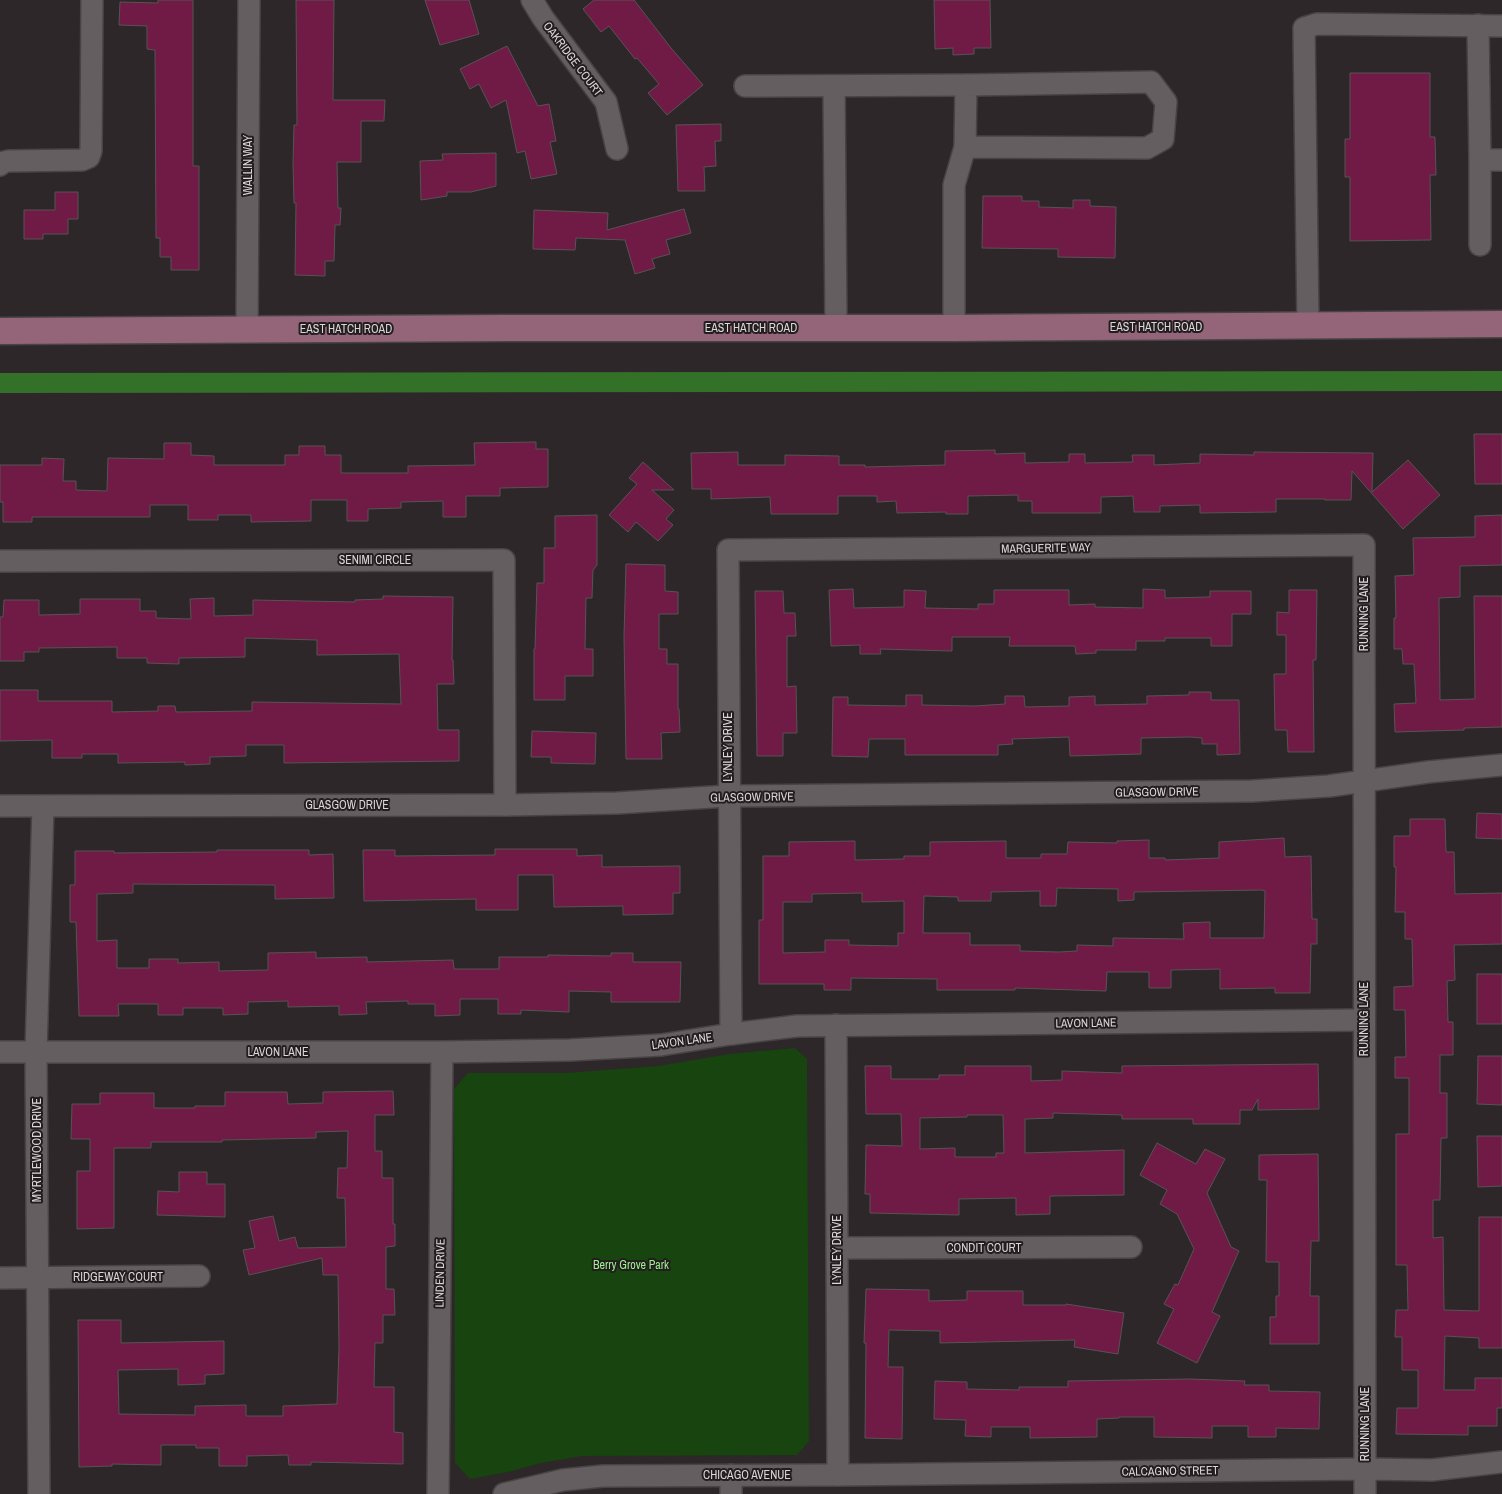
<svg xmlns="http://www.w3.org/2000/svg" width="1502" height="1494" font-family="'Archivo Narrow',sans-serif">
<style>
.green{fill:#17440f}
.lines{fill:none;stroke-linecap:round;stroke-linejoin:round}
.canal{stroke:#337028;stroke-width:20}
.building{fill:#6f1b45;stroke:#595255;fill-rule:evenodd}
.minor-casing{stroke:#484445;stroke-width:24}
.major-casing{stroke:#484445;stroke-width:29}
.minor{stroke:#655e61;stroke-width:21}
.major{stroke:#946478;stroke-width:26}
.labels{text-anchor:middle;stroke-width:4;stroke-linejoin:round;paint-order:stroke}
.street-label{font-size:12px;fill:#dbd7d8;stroke:#231d1f}
.park-label{font-size:12px;fill:#9bef8d;stroke:#231d1f}
</style>
<rect width="100%" height="100%" fill="#2d2729"/>
<polygon class="green" points="795,1048 807,1059 809,1441 797,1455 582,1456 541,1463 508,1472 470,1479 455,1463 454,1089 468,1073 566,1073 658,1066 729,1054"/>
<g class="lines">
<polyline class="canal" points="0,383 1502,381"/>
</g>
<g class="building">
<polygon points="158,0 193,0 193,166 199,166 199,270 171,270 171,257 160,257 160,238 156,238 155,50 147,49 147,26 119,25 120,2 158,3"/>
<polygon points="296,0 334,0 333,100 385,100 384,121 361,121 361,162 337,162 338,208 341,208 340,225 335,225 334,261 325,261 325,276 295,275 296,203 294,203 293,162 294,125 297,125"/>
<polygon points="425,0 469,0 479,34 440,45"/>
<polygon points="594,0 634,0 671,48 703,85 667,115 648,93 659,84 637,58 635,59 609,26 601,32 583,9"/>
<polygon points="934,0 990,0 991,48 974,48 974,54 953,55 953,48 935,49"/>
<polygon points="507,46 538,106 549,104 556,141 550,142 557,174 531,179 525,151 517,153 506,100 491,108 479,84 470,89 460,69"/>
<polygon points="1350,73 1430,73 1430,137 1435,137 1436,175 1430,175 1431,240 1350,241 1350,177 1345,177 1345,139 1350,139"/>
<polygon points="721,124 721,141 715,141 716,166 704,167 705,191 678,191 676,125"/>
<polygon points="496,153 496,186 471,192 447,192 447,196 421,200 420,161 443,160 442,154"/>
<polygon points="55,192 78,192 78,219 68,219 68,234 43,234 43,239 24,239 24,210 55,210"/>
<polygon points="983,196 1022,196 1022,201 1039,201 1039,207 1073,208 1073,200 1090,200 1090,206 1116,207 1115,258 1058,257 1058,249 982,248"/>
<polygon points="684,209 691,233 666,240 670,254 652,259 655,268 635,274 625,240 576,238 575,250 533,249 534,210 608,213 607,230"/>
<polygon points="1474,434 1502,434 1502,484 1475,484"/>
<polygon points="536,442 536,449 548,449 548,487 500,488 500,496 466,496 466,517 443,517 443,501 401,502 401,508 368,509 368,521 347,521 347,500 311,500 311,521 251,522 251,515 218,515 218,520 188,520 188,505 150,505 150,517 32,517 32,522 3,522 3,502 0,502 0,465 42,465 42,458 64,459 63,481 76,481 76,490 107,491 108,458 164,459 164,443 191,443 191,455 214,456 214,465 285,465 285,455 299,455 299,446 325,446 325,455 341,455 341,473 408,473 408,466 475,465 474,443"/>
<polygon points="995,450 995,454 1025,453 1025,463 1069,462 1069,454 1085,454 1085,463 1133,462 1132,455 1154,455 1154,465 1200,463 1200,454 1254,455 1254,452 1373,453 1372,492 1408,460 1440,495 1403,529 1352,471 1351,500 1325,500 1325,499 1276,499 1276,512 1200,513 1200,505 1160,506 1160,512 1134,512 1133,496 1101,497 1101,513 1032,513 1032,501 1018,501 1018,495 968,496 968,514 946,514 946,512 897,513 896,501 877,502 877,496 838,496 838,514 771,514 770,497 711,499 711,489 692,489 691,453 738,452 738,465 785,465 785,455 839,456 839,465 865,465 865,467 945,465 945,451"/>
<polygon points="643,462 674,490 652,490 674,510 666,519 673,525 658,541 636,522 628,532 609,515 637,484 629,478"/>
<polygon points="597,515 597,565 593,570 592,598 586,598 585,649 593,649 593,676 565,676 565,700 534,700 534,649 535,649 537,583 544,583 544,548 555,548 555,516"/>
<polygon points="1502,515 1502,565 1460,566 1460,597 1439,598 1440,700 1475,699 1474,596 1502,596 1502,727 1464,728 1464,730 1395,732 1394,704 1416,703 1414,664 1403,664 1402,649 1394,649 1394,618 1396,618 1395,576 1414,575 1413,538 1475,537 1475,516"/>
<polygon points="626,564 665,565 665,591 678,592 678,614 659,614 659,649 667,649 667,664 678,664 678,709 679,709 680,732 661,733 662,759 626,759 624,636"/>
<polygon points="853,589 854,608 904,607 904,590 926,591 925,608 978,609 978,604 994,604 994,590 1069,590 1069,605 1095,604 1095,607 1143,608 1143,589 1165,590 1165,598 1210,597 1210,591 1251,591 1251,614 1232,614 1232,646 1211,646 1211,638 1165,638 1165,641 1136,641 1136,650 1096,650 1096,653 1076,654 1075,646 1009,646 1010,637 952,637 952,651 880,649 881,654 860,654 860,645 831,646 829,590"/>
<polygon points="1289,590 1317,590 1316,660 1313,660 1314,752 1288,752 1287,730 1275,730 1274,674 1286,674 1286,635 1277,635 1277,612 1289,613"/>
<polygon points="755,591 783,591 784,613 795,613 796,636 787,636 787,687 796,686 797,733 783,733 783,756 757,756"/>
<polygon points="383,596 453,597 452,660 453,660 454,684 437,684 438,730 459,730 459,761 284,763 284,745 246,745 246,756 210,757 210,764 185,765 185,762 118,763 118,754 82,754 82,758 52,758 52,740 0,741 0,690 38,690 38,701 112,701 112,712 158,711 158,706 175,706 176,712 252,711 252,702 401,704 399,654 317,655 317,640 245,638 245,657 179,658 179,664 147,663 147,658 117,658 117,647 39,648 39,652 24,652 24,661 0,661 0,617 3,617 4,600 39,600 39,615 80,614 80,599 140,599 140,611 156,611 156,618 191,619 190,599 214,598 214,616 253,615 253,600 355,602 355,600 383,599"/>
<polygon points="1189,692 1211,692 1211,700 1239,700 1240,754 1217,755 1217,744 1202,744 1202,738 1190,737 1141,738 1141,754 1070,756 1069,737 1012,739 1013,744 998,745 998,755 905,755 905,739 869,739 868,757 832,756 833,697 848,697 848,705 906,706 906,695 922,695 922,705 975,706 1005,704 1005,696 1024,696 1025,707 1069,706 1069,697 1095,696 1095,705 1147,704 1147,696 1189,695"/>
<polygon points="532,731 596,733 595,764 551,763 551,757 531,757"/>
<polygon points="1477,813 1502,814 1502,839 1476,838"/>
<polygon points="1410,819 1445,819 1446,852 1454,852 1455,894 1502,893 1502,944 1454,945 1455,980 1447,981 1448,1022 1453,1022 1453,1055 1440,1055 1440,1093 1447,1093 1447,1138 1441,1138 1440,1200 1433,1200 1433,1238 1443,1237 1444,1310 1479,1311 1479,1217 1502,1217 1502,1348 1479,1348 1479,1338 1445,1336 1444,1390 1475,1390 1475,1378 1502,1378 1502,1408 1497,1408 1497,1426 1468,1426 1468,1435 1396,1434 1397,1408 1418,1408 1418,1370 1402,1370 1402,1337 1395,1337 1396,1310 1408,1310 1407,1265 1396,1265 1396,1134 1409,1134 1409,1078 1395,1078 1395,1057 1406,1057 1405,1010 1394,1010 1394,987 1413,986 1412,939 1405,939 1405,912 1395,912 1396,867 1394,867 1394,836 1410,836"/>
<path d="M1284 838 1285 857 1311 856 1312 919H1317V944H1311L1310 993H1275V988L1220 989V969L1171 970V988H1149V972H1107L1106 991 1015 988V990H937V979L851 978V990H824V984H759V920H763V856H789V842L855 841V860L904 859V856H930V842L1006 841V858H1041V854H1067L1068 842 1117 843V841L1149 840V858H1165V860L1219 858V842ZM1057 888 1118 889V901L1134 900V892L1262 890 1265 891 1264 938H1210V922L1183 923 1184 939 1113 938V946L1077 945V951L1059 952 1020 951V945H970V933H923L924 896 958 897V901H991V892L1040 891V906H1056ZM862 893V902L904 901V933H898V946L849 945V940H825V952L783 953V902H812V894Z"/>
<polygon points="495,849 577,849 577,856 602,855 602,867 680,866 680,893 673,893 673,914 623,915 623,906 554,907 553,875 518,875 518,910 476,910 476,899 364,901 363,850 395,850 395,856 495,855"/>
<polygon points="217,850 309,850 309,855 333,854 334,898 275,899 275,885 133,884 133,893 97,894 97,941 117,940 117,968 149,968 149,959 178,959 178,963 219,962 219,971 268,970 268,953 316,952 316,958 367,957 367,962 453,960 454,969 499,969 499,957 548,957 548,955 611,956 611,953 633,953 633,962 681,962 680,1002 611,1002 611,992 569,991 569,1012 521,1010 521,1014 498,1014 498,999 460,999 460,1015 435,1016 435,1004 408,1004 408,1001 366,1002 367,1014 339,1015 339,1006 288,1007 288,1001 248,1002 248,1014 223,1015 223,1008 183,1008 183,1015 158,1015 158,1004 118,1004 119,1016 79,1016 76,922 70,922 70,885 75,885 75,851 114,851 114,853 217,852"/>
<rect x="1477" y="974" width="25" height="50"/>
<polygon points="1478,1056 1502,1056 1502,1105 1477,1104"/>
<path d="M1318 1064 1319 1109 1258 1110V1099L1252 1110H1240V1124H1193V1119H1122V1115L1053 1113V1118L1025 1119V1153L1124 1150V1195L1050 1196V1214L1016 1215V1198L959 1199V1215L870 1213V1194H865L866 1145 902 1146 901 1114H866L865 1066H891V1079H939V1075H965V1066H1031V1081L1062 1080V1071L1122 1073V1066ZM967 1115H1003L1004 1153H996V1157H955V1148L920 1149V1118L967 1117Z"/>
<polygon points="393,1091 394,1115 375,1115 375,1151 382,1151 382,1178 393,1178 393,1224 395,1224 395,1246 386,1247 386,1289 394,1289 395,1315 383,1315 383,1343 375,1343 374,1387 394,1387 394,1432 403,1433 403,1464 311,1462 311,1465 289,1465 288,1455 247,1456 247,1466 219,1466 219,1448 196,1448 196,1445 161,1445 161,1465 112,1464 112,1466 79,1467 78,1320 121,1320 121,1343 224,1341 224,1374 205,1375 205,1384 178,1385 178,1369 118,1370 119,1414 195,1415 195,1406 246,1405 246,1416 283,1416 283,1406 337,1404 339,1348 338,1275 323,1275 322,1258 249,1275 243,1250 255,1248 249,1221 273,1216 279,1241 295,1237 298,1248 346,1247 345,1198 337,1198 338,1168 347,1168 348,1131 316,1132 316,1138 222,1140 222,1142 151,1142 151,1148 114,1148 114,1228 77,1229 77,1171 90,1171 90,1139 71,1139 72,1104 100,1104 100,1093 154,1093 154,1108 195,1108 195,1106 225,1106 225,1092 287,1092 288,1104 323,1103 323,1092"/>
<polygon points="1477,1136 1502,1136 1502,1186 1478,1187"/>
<polygon points="1157,1143 1196,1164 1205,1149 1225,1159 1207,1193 1231,1247 1239,1251 1212,1312 1220,1316 1197,1363 1157,1343 1174,1309 1164,1304 1175,1284 1178,1285 1194,1249 1177,1214 1160,1204 1167,1190 1140,1175"/>
<polygon points="1318,1154 1319,1241 1311,1241 1310,1296 1319,1296 1319,1344 1270,1344 1270,1317 1276,1317 1276,1296 1279,1296 1279,1262 1266,1262 1267,1180 1259,1180 1259,1155"/>
<polygon points="179,1172 207,1172 207,1184 225,1184 225,1217 157,1215 158,1191 179,1192"/>
<polygon points="866,1289 929,1290 929,1301 967,1300 967,1291 1023,1291 1023,1305 1066,1305 1066,1304 1124,1313 1118,1354 1074,1347 1075,1340 940,1343 940,1331 889,1330 888,1367 903,1367 902,1439 865,1438 866,1343 864,1343"/>
<polygon points="1189,1379 1245,1381 1244,1385 1269,1385 1269,1391 1320,1392 1319,1429 1276,1428 1276,1437 1248,1437 1248,1426 1212,1426 1212,1438 1154,1437 1154,1417 1119,1417 1119,1418 1097,1419 1097,1437 1030,1438 1030,1427 991,1427 991,1437 965,1436 966,1420 934,1419 935,1381 967,1382 967,1389 1019,1390 1019,1387 1068,1387 1068,1381"/>
</g>
<g class="lines">
<g class="minor-casing">
<g id="minor">
<polyline points="532,0 543,18 606,102 617,149"/>
<polyline points="1478,25 1480,160 1502,160"/>
<polyline points="745,86 966,85"/>
<polyline points="834,86 836,328"/>
<polyline points="1480,160 1480,245"/>
<polyline points="0,165 1,163 8,161 82,160 89,157 91,151 92,0"/>
<polyline points="1308,325 1304,28 1317,24 1502,26"/>
<polyline points="954,328 954,185 965,147 966,85 1151,82 1166,102 1163,139 1147,148 965,147"/>
<polyline points="247,330 249,0"/>
<polyline points="0,561 504,560 505,805"/>
<polyline points="0,806 505,805 617,803 728,796 1252,791 1329,786 1428,772 1502,765"/>
<polyline points="836,1025 838,1475"/>
<polyline points="731,1034 728,550 1364,545 1365,1494"/>
<polyline points="0,1052 442,1052 570,1050 661,1045 731,1034 797,1026 1364,1020"/>
<polyline points="837,1248 1131,1247"/>
<polyline points="0,1278 199,1276"/>
<polyline points="731,1475 731,1494"/>
<polyline points="39,1494 36,1052 43,806"/>
<polyline points="438,1494 442,1052"/>
<polyline points="504,1494 563,1480 603,1476 838,1475 1365,1469 1432,1470 1502,1462"/>
</g>
</g>
<g class="major-casing">
<polyline id="major" points="0,331 504,328 954,328 1502,324"/>
</g>
<use href="#minor" class="minor"/>
<use href="#major" class="major"/>
</g>
<g class="labels">
<g class="street-label">
<text transform="translate(573 59) rotate(53)" y="4">OAKRIDGE COURT</text>
<text transform="translate(248 165) rotate(-90)" y="4">WALLIN WAY</text>
<text x="1156" y="331">EAST HATCH ROAD</text>
<text x="751" y="332">EAST HATCH ROAD</text>
<text x="346" y="333">EAST HATCH ROAD</text>
<text transform="translate(1046 548) rotate(-1)" y="4">MARGUERITE WAY</text>
<text x="375" y="564">SENIMI CIRCLE</text>
<text transform="translate(1364 614) rotate(-90)" y="4">RUNNING LANE</text>
<text transform="translate(728 747) rotate(-90)" y="4">LYNLEY DRIVE</text>
<text transform="translate(1157 792) rotate(-1)" y="4">GLASGOW DRIVE</text>
<text transform="translate(752 797) rotate(-1)" y="4">GLASGOW DRIVE</text>
<text x="347" y="809">GLASGOW DRIVE</text>
<text transform="translate(1364 1019) rotate(-90)" y="4">RUNNING LANE</text>
<text transform="translate(1086 1023) rotate(-1)" y="4">LAVON LANE</text>
<text transform="translate(682 1041) rotate(-8)" y="4">LAVON LANE</text>
<text x="278" y="1056">LAVON LANE</text>
<text transform="translate(37 1150) rotate(-90)" y="4">MYRTLEWOOD DRIVE</text>
<text x="984" y="1252">CONDIT COURT</text>
<text transform="translate(837 1250) rotate(-90)" y="4">LYNLEY DRIVE</text>
<text transform="translate(440 1273) rotate(-89)" y="4">LINDEN DRIVE</text>
<text x="118" y="1281">RIDGEWAY COURT</text>
<text transform="translate(1365 1424) rotate(-90)" y="4">RUNNING LANE</text>
<text transform="translate(1170 1471) rotate(-1)" y="4">CALCAGNO STREET</text>
<text x="747" y="1479">CHICAGO AVENUE</text>
</g>
<g class="park-label">
<text x="631" y="1269">Berry Grove Park</text>
</g>
</g>
</svg>
